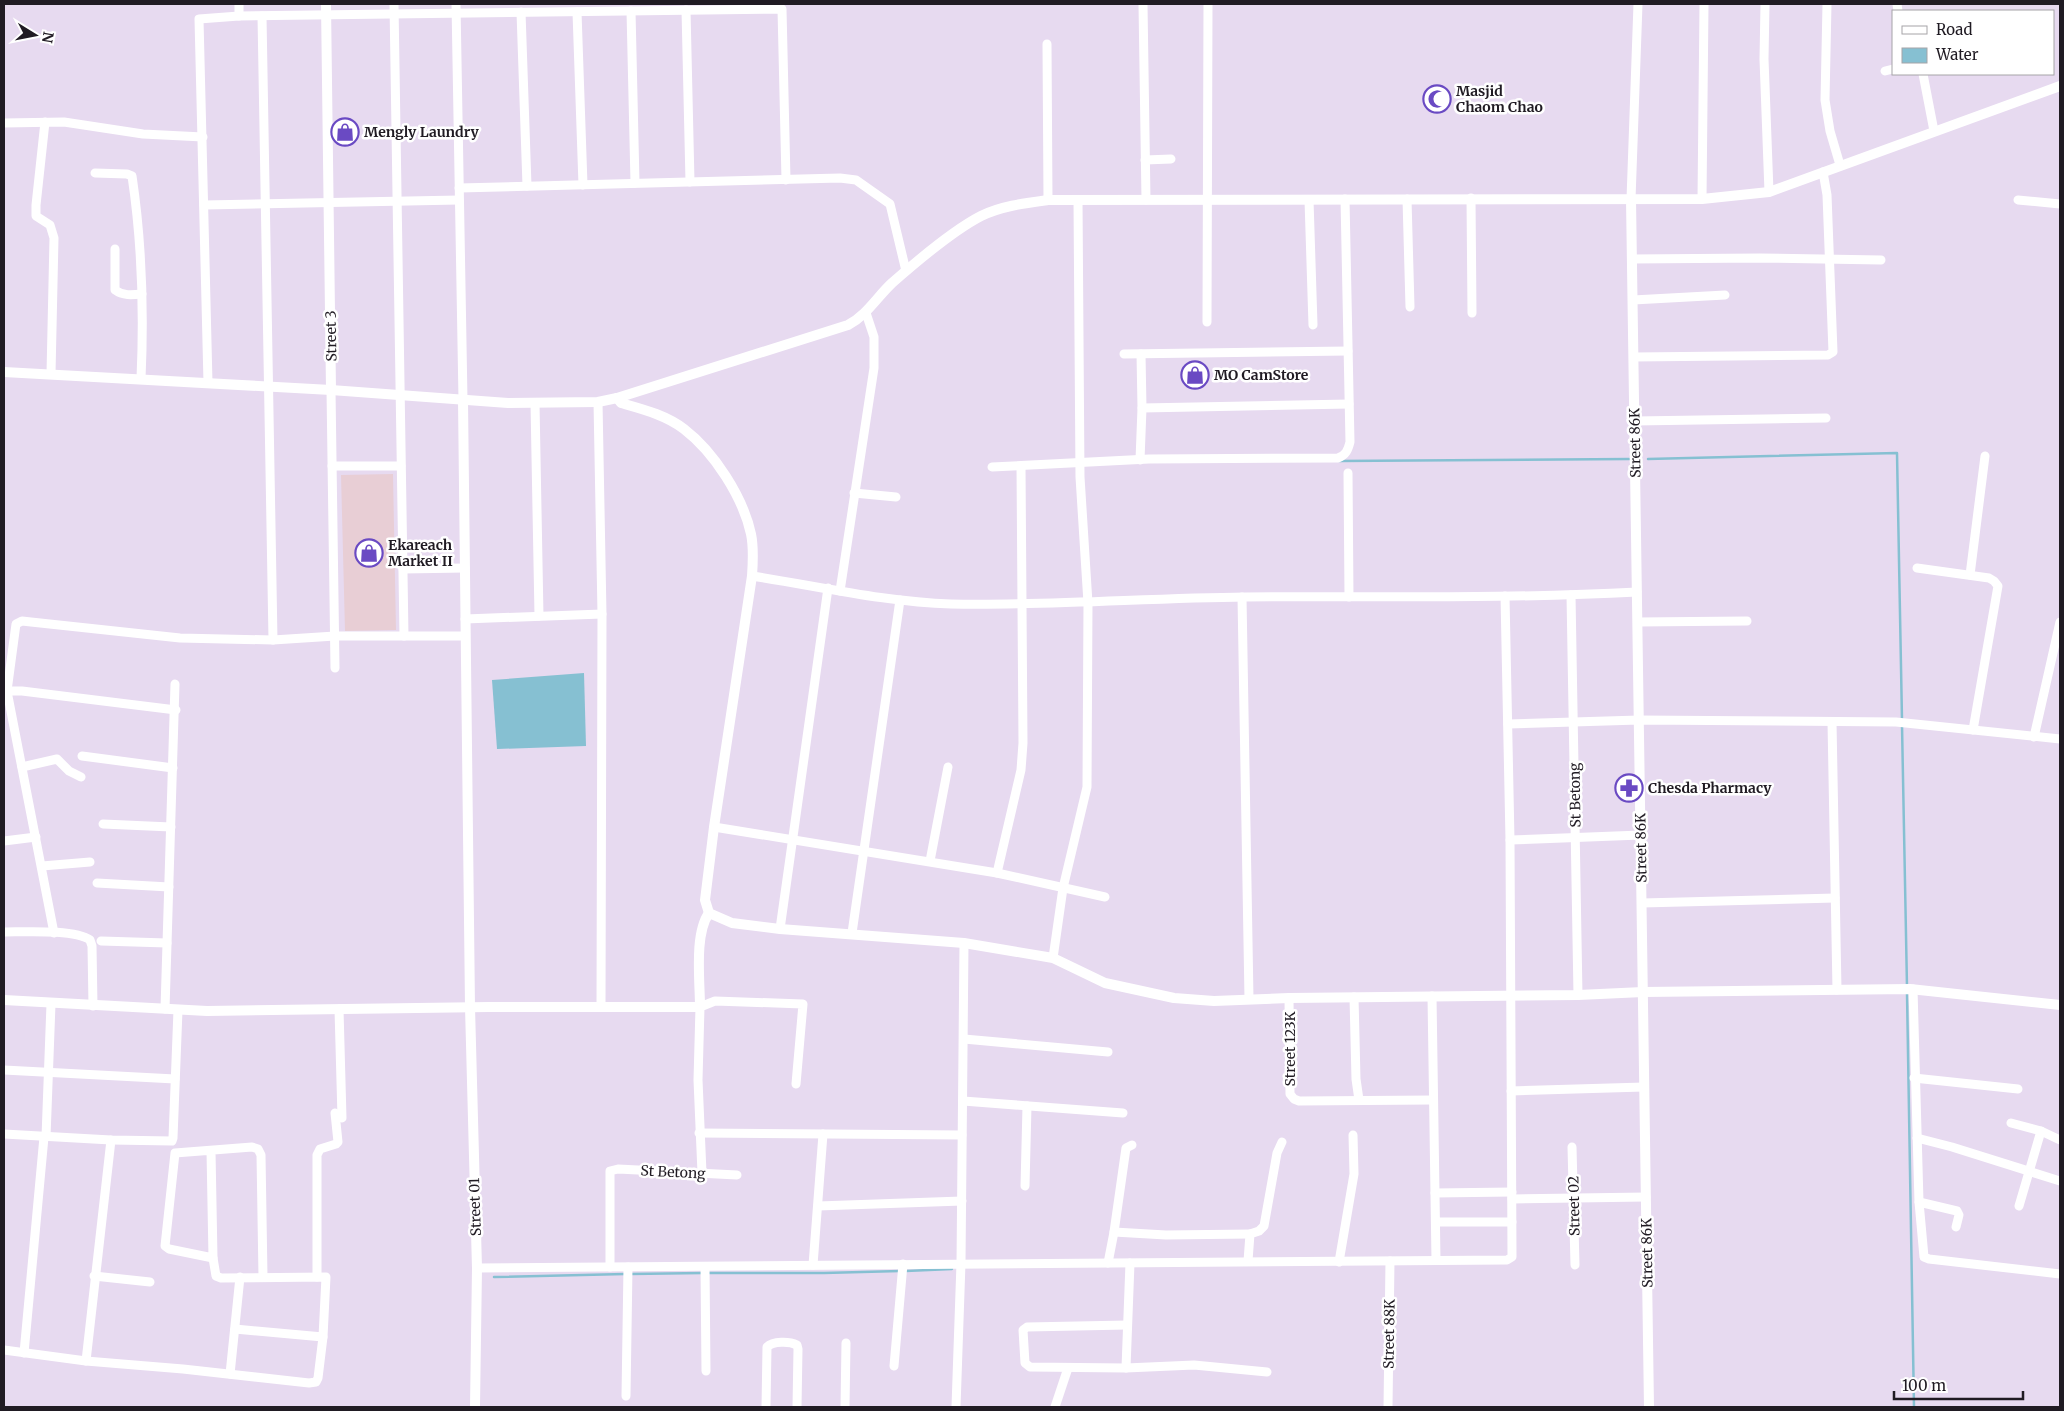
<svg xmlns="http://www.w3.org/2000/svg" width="2064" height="1411" font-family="Merriweather,serif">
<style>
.commercial{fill:#e8ced5}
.water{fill:#86c0d2}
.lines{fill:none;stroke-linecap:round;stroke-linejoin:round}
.stream{stroke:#86c0d2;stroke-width:2.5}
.minor{stroke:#fff;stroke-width:9}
.tertiary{stroke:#fff;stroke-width:10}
.labels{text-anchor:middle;stroke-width:5;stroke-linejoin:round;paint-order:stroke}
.poi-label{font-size:14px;font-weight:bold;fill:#201b23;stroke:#fff;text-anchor:start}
.street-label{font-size:14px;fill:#201b23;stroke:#fff}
</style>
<rect width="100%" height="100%" fill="#e7daf0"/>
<polygon class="commercial" points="393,474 396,630 345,631 341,475"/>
<polygon class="water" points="584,673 586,746 497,749 492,680"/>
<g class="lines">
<g class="stream">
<polyline points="1648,459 1897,453 1902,720"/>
<polyline points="1339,461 1629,459"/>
<polyline points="1902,725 1907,987"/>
<polyline points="1907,993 1914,1407"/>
<polyline points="906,1271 952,1269"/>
<polyline points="708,1273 824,1273 900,1271"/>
<polyline points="631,1274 703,1273"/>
<polyline points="494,1277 625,1274"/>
</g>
<g class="minor">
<polyline points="239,4 239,16"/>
<polyline points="394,4 404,636"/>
<polyline points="456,4 463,400"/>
<polyline points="1143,4 1146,200"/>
<polyline points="1765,4 1764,59 1769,192"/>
<polyline points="1827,4 1825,100 1830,131 1840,165"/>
<polyline points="1897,4 1898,11"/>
<polyline points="686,10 690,182"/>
<polyline points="631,11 635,183"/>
<polyline points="521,12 527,186"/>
<polyline points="577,12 583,185"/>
<polyline points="262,16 273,640"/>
<polyline points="1047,44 1048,200"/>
<polyline points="1885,71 1893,69"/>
<polyline points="1923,74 1934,131"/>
<polyline points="45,122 36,205 36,216 50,225 54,238 51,374"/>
<polyline points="4,123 64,122 143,134 203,137"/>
<polyline points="1145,160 1171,159"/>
<path d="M95 173 127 174 132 176C142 243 144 312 141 379"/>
<polyline points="459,188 840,178 856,180 890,204 906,271"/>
<polyline points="1471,198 1472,313"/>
<polyline points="1407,199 1410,307"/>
<polyline points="1631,199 1638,4"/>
<polyline points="1702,199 1704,4"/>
<polyline points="1309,200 1313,325"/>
<polyline points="2018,200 2060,204"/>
<polyline points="204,205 459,200"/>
<path d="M115 249V290C123 296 132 295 142 294"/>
<polyline points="1632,259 1760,258 1881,260"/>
<polyline points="1633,300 1725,295"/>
<polyline points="1207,322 1208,4"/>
<polyline points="1124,354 1348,351"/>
<polyline points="1634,357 1828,355 1833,352 1827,195 1823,172"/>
<polyline points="208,383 199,19 239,16 782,9 786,180"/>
<polyline points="331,390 335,668"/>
<polyline points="598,402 602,614 601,1007"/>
<polyline points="535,403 539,616"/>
<polyline points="1142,408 1349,404"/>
<polyline points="1635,421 1826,418"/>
<polyline points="1140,460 1142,408 1141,354"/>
<polyline points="332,466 401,466"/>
<path d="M992 467 1149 459 1338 458C1346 455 1348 450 1350 442L1345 199"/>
<polyline points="1348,473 1349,597"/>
<polyline points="854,493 896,497"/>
<polyline points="1917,568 1989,578 1994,581 1998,586 1973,730"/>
<polyline points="403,569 465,568"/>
<polyline points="1970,575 1985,456"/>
<path d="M752 576C818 586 884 602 951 604 1049 606 1147 598 1245 597 1376 596 1507 599 1637 592"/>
<polyline points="840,591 874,368 874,337 866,313"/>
<polyline points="1571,595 1578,995"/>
<polyline points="1242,597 1249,999"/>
<polyline points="465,619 602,614"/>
<polyline points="1638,622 1747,621"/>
<polyline points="4,691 22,691 176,710"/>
<polyline points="1832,722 1837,990"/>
<polyline points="1508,724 1639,720 1896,722 2060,739"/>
<polyline points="2034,737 2060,622"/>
<polyline points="82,756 173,768"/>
<polyline points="22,767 57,759 69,771 81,777"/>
<polyline points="103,824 171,827"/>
<polyline points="714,827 997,873 1105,897"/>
<polyline points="1510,840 1641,835"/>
<polyline points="4,841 36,837"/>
<polyline points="930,861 948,767"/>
<polyline points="42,866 90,862"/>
<polyline points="997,873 1021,770 1023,743 1021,466"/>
<polyline points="97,883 169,887"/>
<polyline points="1642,903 1835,898"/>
<polyline points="780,929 828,588"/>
<path d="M4 932C24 932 75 929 90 940L92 946 93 1006"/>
<polyline points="54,933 7,691 16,624 22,621 31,622 180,638 273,640 335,636 465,636"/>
<polyline points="852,933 900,600"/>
<polyline points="101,941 167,943"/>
<polyline points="1053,958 1063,888 1087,787 1088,603 1080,477 1078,200"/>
<polyline points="1913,989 1919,1202 1924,1257 1929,1259 2060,1274"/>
<polyline points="1432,996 1436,1260"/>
<polyline points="1354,997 1356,1079 1359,1100"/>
<polyline points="1289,998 1290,1094 1294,1099 1299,1101 1432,1100"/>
<polyline points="165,1009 175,684"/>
<polyline points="339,1009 342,1118"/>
<polyline points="964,1039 1108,1052"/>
<polyline points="4,1070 175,1079"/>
<polyline points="1914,1078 2018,1089"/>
<polyline points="1511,1091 1644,1087"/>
<polyline points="963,1101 1123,1113"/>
<polyline points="2011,1123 2041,1131 2060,1140"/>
<polyline points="699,1133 962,1135"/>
<polyline points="4,1134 111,1140 172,1141 173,1138 178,1010"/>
<polyline points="46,1137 51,1004"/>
<polyline points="1917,1138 1952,1147 2060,1181"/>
<polyline points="1572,1147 1575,1265"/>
<polyline points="211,1151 213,1258 169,1249 165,1246 175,1153 252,1147 258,1149 261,1155 263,1277"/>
<polyline points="702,1173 698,1080 700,1007 715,1001 803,1004 796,1084"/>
<polyline points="1025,1186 1027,1106"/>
<polyline points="1435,1193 1512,1192"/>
<polyline points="1512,1199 1646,1197"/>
<polyline points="1919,1202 1957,1211 1959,1215 1956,1227"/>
<polyline points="818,1206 962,1201"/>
<polyline points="2019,1206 2041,1131"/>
<polyline points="1436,1222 1512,1222"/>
<polyline points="1114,1232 1126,1148 1132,1145"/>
<polyline points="213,1258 216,1276 221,1278 326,1277 323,1337 235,1329"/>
<polyline points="1248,1261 1250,1234 1259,1231 1264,1226 1277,1153 1282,1142"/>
<polyline points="1339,1262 1354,1174 1353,1135"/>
<polyline points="1108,1263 1114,1232 1166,1235 1250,1234"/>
<polyline points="813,1265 823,1134"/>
<polyline points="610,1267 610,1171 618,1169 737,1175"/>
<polyline points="705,1267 706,1371"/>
<polyline points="477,1268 1507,1260 1512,1257 1510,840 1505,596"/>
<polyline points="94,1276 150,1282"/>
<polyline points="317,1277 317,1155 320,1149 336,1144 338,1142 335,1113"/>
<polyline points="1127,1325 1027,1327 1023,1330 1025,1363 1030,1367 1126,1368 1194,1365 1267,1372"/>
<polyline points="4,1350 86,1361 183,1369 309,1383 316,1382 318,1378 323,1337"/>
<polyline points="24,1353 44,1137"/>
<polyline points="86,1361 111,1140"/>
<polyline points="894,1366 903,1264"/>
<polyline points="1126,1368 1130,1263"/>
<polyline points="230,1374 240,1277"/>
<polyline points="626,1396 628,1267"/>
<path d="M766 1407 767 1347C773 1341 789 1341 797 1345L798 1349 797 1407"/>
<polyline points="845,1407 846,1343"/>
<polyline points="956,1407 961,1263 964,943"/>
<polyline points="1055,1407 1068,1368"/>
<polyline points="1388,1407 1390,1261"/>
</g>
<g class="tertiary">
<polyline points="326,4 331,390"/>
<polyline points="1631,199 1649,1407"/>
<path d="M4 372 331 390 508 403 598 402 617 398 848 325C867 315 877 297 892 283 917 261 952 231 981 216 1001 206 1026 203 1048 200L1702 199 1769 192 2060 86"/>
<path d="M617 398 621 403C642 409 666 415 684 429 714 452 743 497 751 534 754 548 753 562 752 576L714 827 705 900 709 913 732 923 780 929 964 943 1053 958 1105 983 1174 998 1214 1001 1289 998 1578 995 1643 992 1910 989 2060 1005"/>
<polyline points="463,400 470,1007 477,1268 475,1407"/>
<path d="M4 1000 207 1011 489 1007H700C700 981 694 934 709 913"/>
</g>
</g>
<defs>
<g id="mosque-ring" transform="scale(1.4375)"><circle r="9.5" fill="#fff" stroke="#6a4ac3" stroke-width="1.5"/><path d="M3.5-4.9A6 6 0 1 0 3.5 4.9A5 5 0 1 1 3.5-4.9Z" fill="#6a4ac3"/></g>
<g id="shop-ring" transform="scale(1.4375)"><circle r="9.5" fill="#fff" stroke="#6a4ac3" stroke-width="1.5"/><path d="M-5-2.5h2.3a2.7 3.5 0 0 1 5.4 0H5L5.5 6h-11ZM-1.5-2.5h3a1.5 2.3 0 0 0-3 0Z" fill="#6a4ac3"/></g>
<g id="pharmacy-ring" transform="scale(1.4375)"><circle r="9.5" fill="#fff" stroke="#6a4ac3" stroke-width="1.5"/><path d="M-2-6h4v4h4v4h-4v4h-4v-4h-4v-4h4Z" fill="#6a4ac3"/></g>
</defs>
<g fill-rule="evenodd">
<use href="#mosque-ring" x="1437" y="99"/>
<use href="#shop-ring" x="345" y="132"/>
<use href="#shop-ring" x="1195" y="375"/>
<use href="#shop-ring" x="369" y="553"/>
<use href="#pharmacy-ring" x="1629" y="788"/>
</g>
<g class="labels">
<g class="poi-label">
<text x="1456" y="96">Masjid<tspan x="1456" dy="16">Chaom Chao</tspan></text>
<text x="364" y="137">Mengly Laundry</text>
<text x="1214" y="380">MO CamStore</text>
<text x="388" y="550">Ekareach<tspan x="388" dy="16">Market II</tspan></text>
<text x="1648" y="793">Chesda Pharmacy</text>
</g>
<g class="street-label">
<text transform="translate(331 336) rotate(-91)" y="5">Street 3</text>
<text transform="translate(1635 443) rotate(-91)" y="5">Street 86K</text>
<text transform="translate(1575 795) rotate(-91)" y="5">St Betong</text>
<text transform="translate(1641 848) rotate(-91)" y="5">Street 86K</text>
<text transform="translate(1290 1049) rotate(-90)" y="5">Street 123K</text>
<text transform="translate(673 1172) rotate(3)" y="5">St Betong</text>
<text transform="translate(1574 1206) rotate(-91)" y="5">Street 02</text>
<text transform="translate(475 1207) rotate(-92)" y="5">Street 01</text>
<text transform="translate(1647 1253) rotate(-91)" y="5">Street 86K</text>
<text transform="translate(1389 1334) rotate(-89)" y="5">Street 88K</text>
</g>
</g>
<rect width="2064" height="1411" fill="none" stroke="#201b23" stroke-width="10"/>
<rect x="1892" y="10" width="162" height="65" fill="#ffffff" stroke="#a6a4a7"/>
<rect x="1902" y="26" width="25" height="8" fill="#ffffff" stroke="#a6a4a7"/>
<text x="1936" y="35" font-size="15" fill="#201b23">Road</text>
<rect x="1902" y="48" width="25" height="15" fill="#86c0d2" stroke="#a6a4a7"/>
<text x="1936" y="60" font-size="15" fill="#201b23">Water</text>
<g transform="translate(35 35) rotate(100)" stroke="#ffffff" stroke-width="4" paint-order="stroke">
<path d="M0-4L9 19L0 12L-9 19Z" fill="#201b23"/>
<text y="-8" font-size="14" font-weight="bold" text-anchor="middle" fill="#201b23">N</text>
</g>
<path d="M1894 1391v8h129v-8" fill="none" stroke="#201b23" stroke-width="2.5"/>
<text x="1902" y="1391" font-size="15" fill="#201b23" stroke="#ffffff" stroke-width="4" paint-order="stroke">100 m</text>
</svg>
